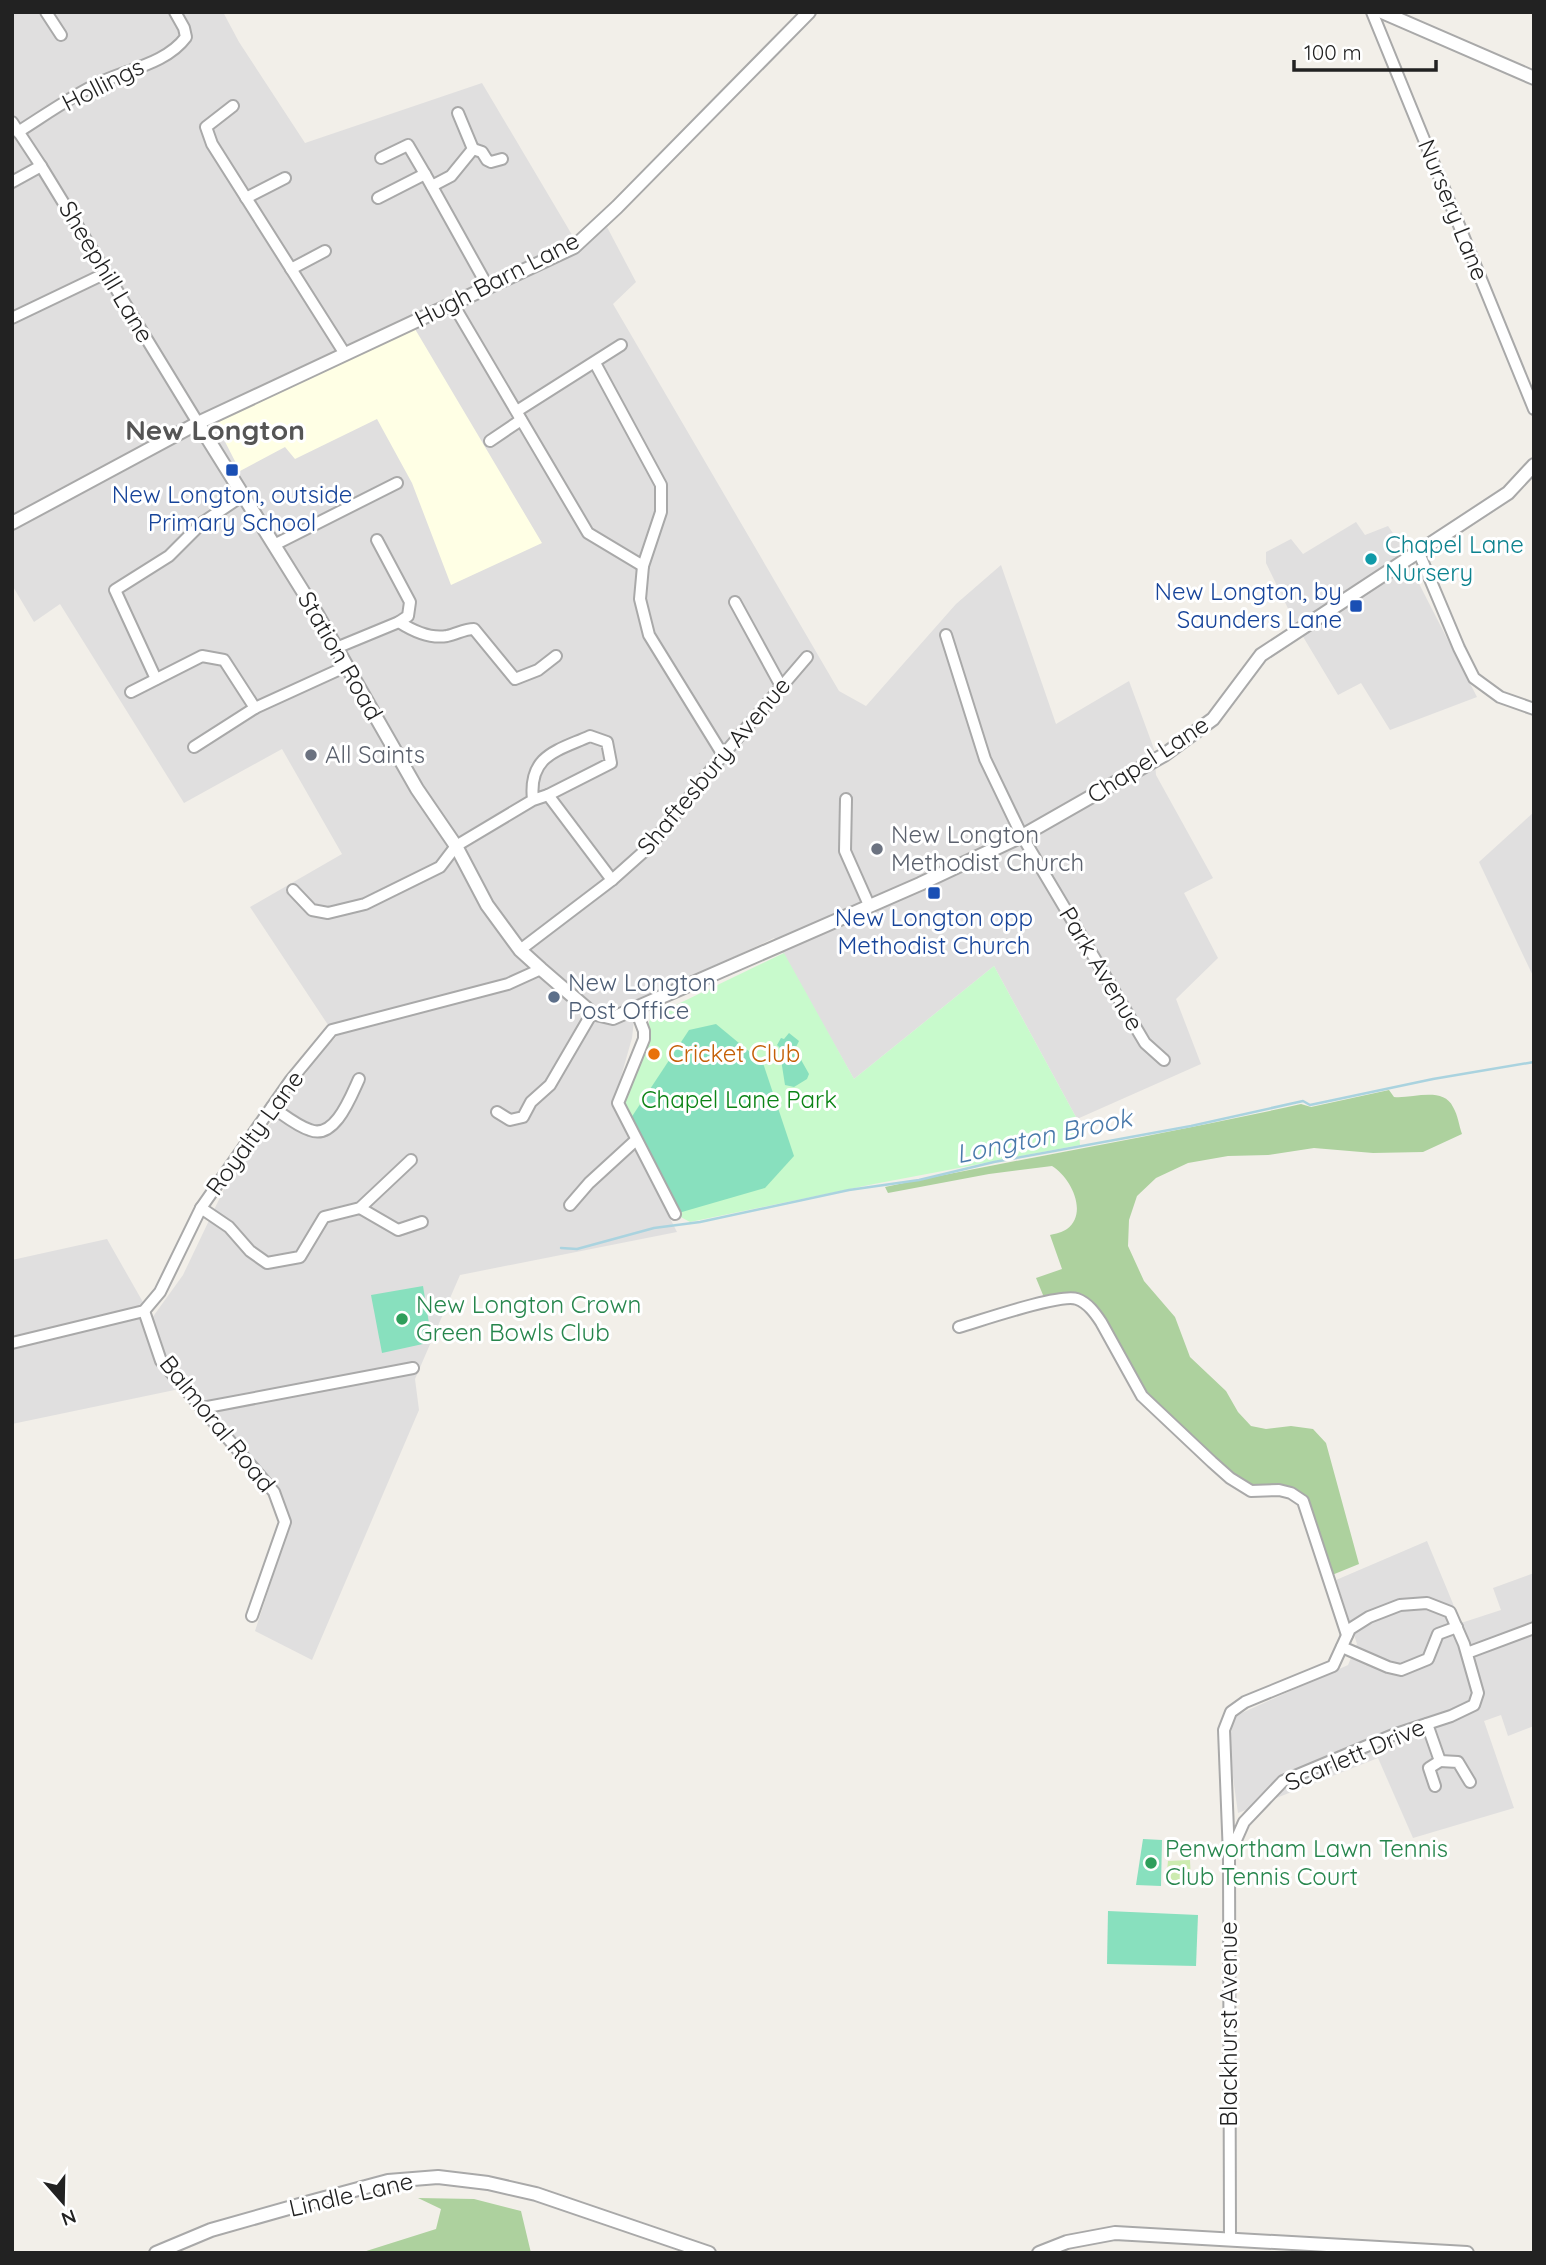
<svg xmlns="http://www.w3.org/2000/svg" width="1546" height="2265" font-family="Quicksand,sans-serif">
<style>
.residential{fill:#e0dfdf}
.education{fill:#ffffe5}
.grass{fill:#cdebb0}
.forest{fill:#add19e}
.park{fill:#c8facc}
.pitch{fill:#88e0be}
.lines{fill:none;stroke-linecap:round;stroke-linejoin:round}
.stream{stroke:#aad3df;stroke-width:2.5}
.minor-casing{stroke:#a9a9a9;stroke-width:14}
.tertiary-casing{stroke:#a9a9a9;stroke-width:16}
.minor{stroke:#fff;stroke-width:10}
.tertiary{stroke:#fff;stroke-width:12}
.transit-dot{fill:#1a4fb4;stroke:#fff;stroke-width:2.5}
.culture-dot{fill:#0f9aa8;stroke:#fff;stroke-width:2.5}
.worship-dot{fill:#6b7280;stroke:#fff;stroke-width:2.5}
.service-dot{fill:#5c6f8a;stroke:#fff;stroke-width:2.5}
.food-dot{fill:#e8710a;stroke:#fff;stroke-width:2.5}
.leisure-dot{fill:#2e9e5b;stroke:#fff;stroke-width:2.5}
.labels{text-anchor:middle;stroke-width:6;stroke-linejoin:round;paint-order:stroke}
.street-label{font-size:24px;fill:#222;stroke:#fff}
.transit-label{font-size:24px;fill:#164399;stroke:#fff}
.culture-label{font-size:24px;fill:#0d838f;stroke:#fff;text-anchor:start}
.worship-label{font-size:24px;fill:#5b616d;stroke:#fff;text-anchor:start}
.service-label{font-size:24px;fill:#4e5e75;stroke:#fff;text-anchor:start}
.food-label{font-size:24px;fill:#c56008;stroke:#fff;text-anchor:start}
.park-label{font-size:24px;fill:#0c8416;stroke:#fff}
.leisure-label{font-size:24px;fill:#27864d;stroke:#fff;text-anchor:start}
.water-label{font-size:26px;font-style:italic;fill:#4a7aab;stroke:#fff}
.quarter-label{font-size:28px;font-weight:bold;fill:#555;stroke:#fff}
</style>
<rect width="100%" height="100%" fill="#f2efe9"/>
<g class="residential">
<polygon points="12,12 223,12 239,42 305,143 482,83 581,250 607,227 636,282 613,304 839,691 866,706 956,604 1001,565 1056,724 1129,681 1154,749 1156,775 1213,878 1184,893 1218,958 1176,999 1201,1064 1077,1119 994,966 854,1079 774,938 636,1003 632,1038 613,1105 677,1232 460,1275 415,1379 419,1410 312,1660 255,1631 290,1524 277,1487 189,1387 12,1424 12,1260 107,1239 152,1318 183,1275 224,1189 321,1052 336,1037 250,907 342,854 282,749 184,803 60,604 34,622 12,585"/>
<polygon points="1356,522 1365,535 1388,526 1406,552 1411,568 1477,697 1390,730 1361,683 1338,695 1296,625 1266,563 1266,552 1291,539 1303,554"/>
<polygon points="1534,812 1534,978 1479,862"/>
<polygon points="1427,1541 1461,1623 1501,1610 1493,1588 1534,1573 1534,1726 1508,1736 1501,1715 1484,1721 1514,1808 1413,1838 1378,1758 1238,1813 1229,1749 1233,1717 1348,1665 1357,1644 1336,1580"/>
</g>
<polygon class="education" points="415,329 542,543 451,585 412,483 377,419 295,459 285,447 240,471 215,422"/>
<polygon class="grass" points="1190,1860 1191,1881 1166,1880 1168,1861"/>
<g class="forest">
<path d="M1389 1090 1394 1097C1412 1099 1443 1086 1453 1107 1458 1115 1459 1126 1462 1134L1423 1152 1373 1153 1314 1148 1268 1155 1228 1156 1188 1163 1156 1178 1137 1196 1129 1220 1128 1246 1144 1281 1175 1317 1190 1357 1226 1391 1238 1412 1251 1426 1266 1429 1291 1426 1313 1429 1326 1443 1359 1564 1332 1575 1307 1502 1256 1488 1234 1478 1145 1394 1094 1305 1083 1296 1046 1298 1043 1295 1036 1278 1062 1269 1050 1235C1055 1234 1063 1232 1067 1229 1089 1212 1070 1177 1052 1166L989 1174 888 1193 885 1187C1023 1158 1163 1135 1301 1104L1311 1107Z"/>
<polygon points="418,2198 474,2199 521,2211 531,2253 360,2253 436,2229 441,2209"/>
</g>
<polygon class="park" points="784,953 854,1079 994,966 1077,1119 1080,1145 874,1184 690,1222 675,1214 620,1096 651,1017"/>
<g class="pitch">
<polygon points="716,1024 763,1063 794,1156 765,1188 675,1214 627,1124 689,1030"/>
<polygon points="789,1033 799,1041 795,1049 809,1074 807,1079 794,1087 785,1085 780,1053 781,1049 777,1045 781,1038 784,1039"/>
<polygon points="423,1286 432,1342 382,1353 371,1295"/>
<polygon points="1143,1839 1162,1840 1161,1886 1136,1885"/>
<polygon points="1108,1911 1198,1915 1196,1966 1107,1964"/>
</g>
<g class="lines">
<polyline class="stream" points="561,1248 577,1249 654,1228 700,1222 849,1190 919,1180 994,1162 1191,1126 1303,1101 1310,1105 1433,1079 1534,1062"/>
<g class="minor-casing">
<g id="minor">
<polyline points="46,12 61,35"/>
<polyline points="1372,12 1534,409"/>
<polyline points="233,106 206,127 212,144 345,354"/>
<polyline points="12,122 41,166 198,423"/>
<path d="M18 132C45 115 73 95 101 82 129 69 167 63 186 37L184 28 175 12"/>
<polyline points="473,149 482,152 487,160 491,162 502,159"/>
<polyline points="381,158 408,145 425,174"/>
<polyline points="12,182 41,166"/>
<polyline points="432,186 451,176 473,149 458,113"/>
<polyline points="246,198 285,178"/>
<polyline points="378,198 425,174 488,287"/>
<polyline points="291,269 325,251"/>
<polyline points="453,304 588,533 643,566"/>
<polyline points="12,318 106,273"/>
<polyline points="595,363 661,485 661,512 643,566 640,599 649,635 723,755"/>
<polyline points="517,411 621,345"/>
<polyline points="490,441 521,420"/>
<polyline points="377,540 410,602 408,616 399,622"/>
<polyline points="274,545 397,483"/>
<polyline points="1419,553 1459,648 1474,678 1500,697 1534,709"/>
<polyline points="735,602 781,686"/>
<polyline points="946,635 985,759 1022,836 1145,1043 1164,1060"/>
<path d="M336 648 399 622C413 631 430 639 447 636 457 634 464 629 474 629L515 679 538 670 556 656"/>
<polyline points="156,679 115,590 169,556 202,523 242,496"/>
<polyline points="131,692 202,656 224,660 255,708"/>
<polyline points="194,747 255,708 347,666"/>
<polyline points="548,795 612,880"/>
<polyline points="846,799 845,851 869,905"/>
<path d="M293 890 312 910 328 913 365 904 440 867 456 846 533 800 548 795 611 763 607 742 590 736C557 751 528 755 533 800"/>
<polyline points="520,950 612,880 649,847 723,755 807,657"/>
<polyline points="636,1010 644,1031 644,1039 618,1103 675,1214"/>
<path d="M272 1107C284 1115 297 1126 310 1130 335 1140 351 1096 359 1079"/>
<polyline points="497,1112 510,1120 523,1117 531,1102 550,1085 592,1013"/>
<polyline points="570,1205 589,1183 636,1140"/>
<polyline points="201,1208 229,1227 250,1251 267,1263 300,1257 324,1217 360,1208 411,1160"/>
<polyline points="360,1208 398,1230 422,1222"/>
<polyline points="144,1311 161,1361 274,1492 285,1522 252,1616"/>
<path d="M959 1327C980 1321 1060 1293 1077 1299 1088 1303 1095 1313 1101 1322L1142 1396 1212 1462 1230 1478 1251 1491 1279 1490 1291 1493 1303 1501 1347 1635"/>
<polyline points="12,1343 144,1311 160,1292 201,1208 290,1081 332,1030 508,984 541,969"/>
<polyline points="202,1408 413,1368"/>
<polyline points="1342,1647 1388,1667 1401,1670 1428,1659 1438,1634 1457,1627"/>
<polyline points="1467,1653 1534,1628"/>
<polyline points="1427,1724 1440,1761 1429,1768 1435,1786"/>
<polyline points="1440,1761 1458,1762 1470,1782"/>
<polyline points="1229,1856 1244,1822 1283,1781 1393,1735 1451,1716 1474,1705 1478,1693 1464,1644 1450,1612 1427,1603 1400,1605 1369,1617 1350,1629 1333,1666 1245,1702 1231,1712 1224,1730 1229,1856 1230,2239"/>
</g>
</g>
<g class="tertiary-casing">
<g id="tertiary">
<polyline points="1382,12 1534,78"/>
<polyline points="198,423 317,614 417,789 456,846 487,905 520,950 541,969 592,1013 613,1018 920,884 1022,836 1164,755 1213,719 1261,655 1508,493 1534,465"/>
<polyline points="12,523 198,423 574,247 617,207 809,12"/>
<polyline points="156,2253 211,2230 310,2202 388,2181 438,2177 488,2183 536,2194 709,2253"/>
<polyline points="1039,2253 1067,2242 1115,2233 1467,2253"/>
</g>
</g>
<use href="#minor" class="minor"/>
<use href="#tertiary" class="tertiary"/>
</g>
<g class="transit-dot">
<rect x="225" y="463" width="14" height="14" rx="3.5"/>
<rect x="1349" y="599" width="14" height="14" rx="3.5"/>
<rect x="927" y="886" width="14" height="14" rx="3.5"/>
</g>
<circle class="culture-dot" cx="1371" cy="559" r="7"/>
<g class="worship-dot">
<circle cx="311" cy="755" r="7"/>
<circle cx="877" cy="849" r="7"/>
</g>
<circle class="service-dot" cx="554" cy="997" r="7"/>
<circle class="food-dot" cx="654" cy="1054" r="7"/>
<g class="leisure-dot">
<circle cx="402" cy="1319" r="7"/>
<circle cx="1151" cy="1863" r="7"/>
</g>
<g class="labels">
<g class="street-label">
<text transform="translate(103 85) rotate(-27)" y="8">Hollings</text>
<text transform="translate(1453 210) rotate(68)" y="8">Nursery Lane</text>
<text transform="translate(106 272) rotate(59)" y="8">Sheephill Lane</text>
<text transform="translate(497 280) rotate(-27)" y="8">Hugh Barn Lane</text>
<text transform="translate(340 656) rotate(60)" y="8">Station Road</text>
<text transform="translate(1148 760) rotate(-33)" y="8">Chapel Lane</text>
<text transform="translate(714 766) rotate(-50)" y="8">Shaftesbury Avenue</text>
<text transform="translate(1101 969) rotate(59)" y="8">Park Avenue</text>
<text transform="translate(255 1133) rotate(-54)" y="8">Royalty Lane</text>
<text transform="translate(217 1424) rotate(51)" y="8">Balmoral Road</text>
<text transform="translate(1355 1755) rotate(-23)" y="8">Scarlett Drive</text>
<text transform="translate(1229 2024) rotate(-90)" y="8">Blackhurst Avenue</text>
<text transform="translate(351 2195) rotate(-13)" y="8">Lindle Lane</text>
</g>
<g class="transit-label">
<text x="232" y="503">New Longton, outside<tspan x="232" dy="28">Primary School</tspan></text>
<text x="1342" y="600" text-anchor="end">New Longton, by<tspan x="1342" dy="28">Saunders Lane</tspan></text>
<text x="934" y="926">New Longton opp<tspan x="934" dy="28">Methodist Church</tspan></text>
</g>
<g class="culture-label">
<text x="1385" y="553">Chapel Lane<tspan x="1385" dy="28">Nursery</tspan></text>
</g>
<g class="worship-label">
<text x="325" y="763">All Saints</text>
<text x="891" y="843">New Longton<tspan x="891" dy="28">Methodist Church</tspan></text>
</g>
<g class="service-label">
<text x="568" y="991">New Longton<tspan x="568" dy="28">Post Office</tspan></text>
</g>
<g class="food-label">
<text x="668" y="1062">Cricket Club</text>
</g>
<g class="park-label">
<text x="739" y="1108">Chapel Lane Park</text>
</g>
<g class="leisure-label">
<text x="416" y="1313">New Longton Crown<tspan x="416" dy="28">Green Bowls Club</tspan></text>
<text x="1165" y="1857">Penwortham Lawn Tennis<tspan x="1165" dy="28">Club Tennis Court</tspan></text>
</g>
<g class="water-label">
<text transform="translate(1044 1136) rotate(-12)" y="9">Longton Brook</text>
</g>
<g class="quarter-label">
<text x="215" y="440">New Longton</text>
</g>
</g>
<rect width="1546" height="2265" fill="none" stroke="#222222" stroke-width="28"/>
<g transform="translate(63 2202) rotate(160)" stroke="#ffffff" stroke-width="5" paint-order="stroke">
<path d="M0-5L12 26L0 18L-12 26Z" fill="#222222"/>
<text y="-10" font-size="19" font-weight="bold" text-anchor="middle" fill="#222222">N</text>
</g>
<path d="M1294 60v10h142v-10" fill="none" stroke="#222222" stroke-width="3.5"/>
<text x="1304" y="60" font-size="21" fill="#222222" stroke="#ffffff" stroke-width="5" paint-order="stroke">100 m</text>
</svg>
